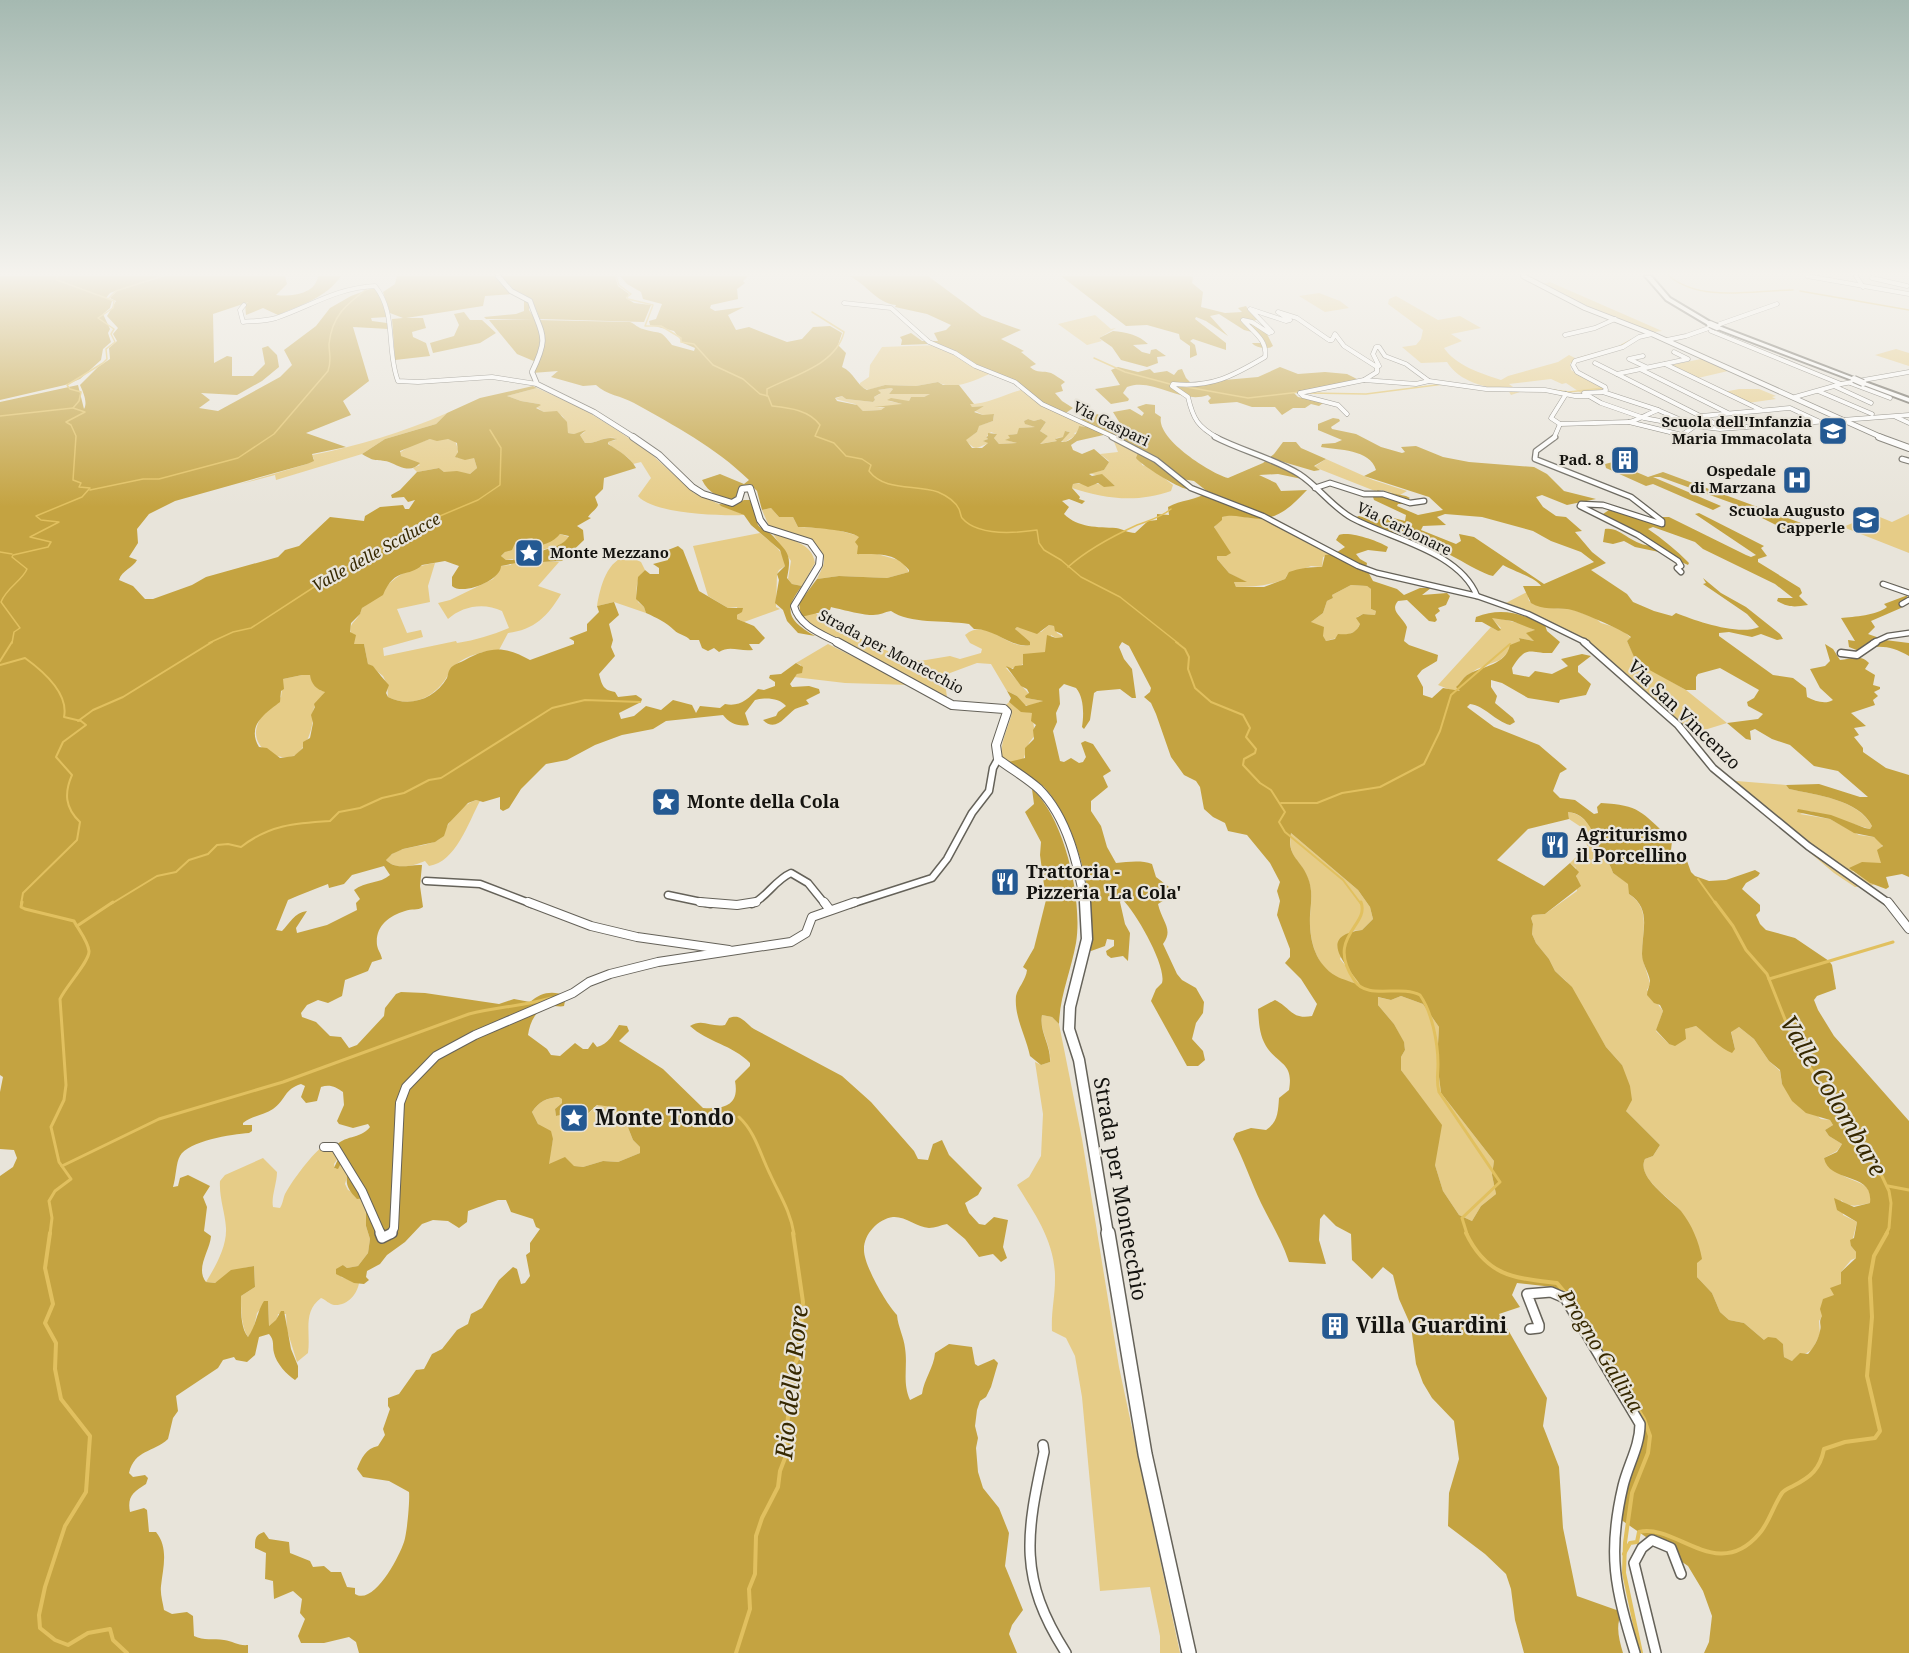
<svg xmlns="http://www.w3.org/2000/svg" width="1909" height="1653" font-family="'Noto Serif',serif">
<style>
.green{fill:#e6cc87}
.forest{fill:#c4a341;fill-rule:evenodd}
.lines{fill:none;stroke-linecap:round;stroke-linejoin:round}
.stream-far3{stroke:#e1c05f;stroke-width:1.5}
.stream-far2{stroke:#e1c05f;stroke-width:2}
.stream-far1{stroke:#e1c05f;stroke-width:3}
.stream{stroke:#e1c05f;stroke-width:4}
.street-far4-casing{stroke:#656259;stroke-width:5}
.street-far3-casing{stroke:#656259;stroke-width:7}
.street-far2-casing{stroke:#656259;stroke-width:9}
.street-far1-casing{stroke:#656259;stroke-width:10}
.street-casing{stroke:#656259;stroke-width:12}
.secondary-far4-casing{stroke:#656259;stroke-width:6}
.secondary-far3-casing{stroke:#656259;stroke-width:8}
.secondary-far2-casing{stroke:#656259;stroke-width:10}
.secondary-far1-casing{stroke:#656259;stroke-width:13}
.secondary-casing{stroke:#656259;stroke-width:16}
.highway-casing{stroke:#656259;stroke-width:4}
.street-far4{stroke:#fff;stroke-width:4}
.street-far3{stroke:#fff;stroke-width:4.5}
.street-far2{stroke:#fff;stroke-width:6}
.street-far1{stroke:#fff;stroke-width:8}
.street{stroke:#fff;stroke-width:9}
.secondary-far4{stroke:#fff;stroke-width:4.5}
.secondary-far3{stroke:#fff;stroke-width:6}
.secondary-far2{stroke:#fff;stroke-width:8}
.secondary-far1{stroke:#fff;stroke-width:10}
.secondary{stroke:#fff;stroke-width:13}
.highway{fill:#fff;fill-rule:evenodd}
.highway-bridge-casing{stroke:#656259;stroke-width:8;stroke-linecap:butt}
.highway-bridge{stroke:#fff;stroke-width:6}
.labels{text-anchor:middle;stroke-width:4.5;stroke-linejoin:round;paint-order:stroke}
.far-poi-label{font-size:15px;font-weight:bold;fill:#14130f;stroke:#e8e4da;text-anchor:end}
.far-street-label{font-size:15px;fill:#14130f;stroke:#e8e4da}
.far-water-label{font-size:16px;font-style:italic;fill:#362800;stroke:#e8e4da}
.street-label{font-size:18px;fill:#14130f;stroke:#e8e4da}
.poi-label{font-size:18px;font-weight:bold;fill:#14130f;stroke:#e8e4da;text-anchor:start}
.water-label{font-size:20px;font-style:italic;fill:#362800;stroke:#e8e4da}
.near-poi-label{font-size:21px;font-weight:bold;fill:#14130f;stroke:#e8e4da;text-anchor:start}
.near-street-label{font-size:21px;fill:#14130f;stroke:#e8e4da}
.near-water-label{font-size:24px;font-style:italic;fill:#362800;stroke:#e8e4da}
</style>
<rect width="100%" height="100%" fill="#e8e4da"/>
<g class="green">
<polygon points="1550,282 1662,331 1654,332 1589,308 1542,284"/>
<polygon points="1319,293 1340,301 1349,308 1325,312 1299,296"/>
<path d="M1396 296 1438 320 1460 316 1481 328 1451 334 1462 341 1444 348C1455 365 1482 374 1501 380L1508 376 1558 362 1569 355 1575 358 1570 362 1571 370 1604 389 1603 391 1581 393 1566 383 1562 384 1551 379 1509 384 1520 392 1511 395 1508 390C1486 388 1459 382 1447 362L1421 363 1402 347 1416 345 1421 339 1423 330 1388 304 1389 299Z"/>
<polygon points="1095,315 1111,329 1116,328 1099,338 1102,341 1087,345 1058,324"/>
<path d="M939 345 992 373C977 379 954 392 938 382L916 386 885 385 868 390 860 386V383L869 377 870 365 882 347Z"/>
<polygon points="1896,349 1909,353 1909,366 1875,355"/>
<polygon points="1701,359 1728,371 1698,378 1671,365"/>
<path d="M537 388 583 409 614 428 649 452 694 493 744 515C721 516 653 514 638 496L651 478 641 462 633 464C629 455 615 451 607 442L616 440 615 438C603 436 597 444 585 443L580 435 585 432 574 434 568 433C563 408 562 417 544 412 541 411 539 408 536 407L539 404 521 401 507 396Z"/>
<path d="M891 388 893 389 889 394H931L924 397H911L909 401H889L903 404C895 407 886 405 877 408L885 407 881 410 863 411 855 404 835 399 842 396 846 399 873 402 875 400 874 397 880 394 876 391 878 390Z"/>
<path d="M1024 389C1036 401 1050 409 1065 416 1076 421 1093 422 1100 433L1088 427 1079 426 1078 432 1074 433 1076 435 1065 442 1060 441 1070 432 1067 431 1065 432 1064 437 1056 438 1057 441 1039 444 1048 436 1040 431 1046 422 1041 419 1034 421 1028 419 1024 421 1026 424 1036 427 1020 428 1017 434 1009 435 1011 438 1006 440 1017 443 999 444 994 438 996 434 991 432 986 437 988 439 984 441 989 443C974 449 977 451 965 440L977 432 978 426 993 421 994 415H983L973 410 984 406 972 407 969 404C989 404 1005 394 1024 389Z"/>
<polygon points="1739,389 1759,389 1776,396 1772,397 1776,399 1748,403 1724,392"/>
<path d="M447 413 436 424 385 439 362 454 276 480 275 475 240 484 307 464 314 459 312 455C358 446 404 432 447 413Z"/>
<path d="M1111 434 1139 451 1142 465 1151 468 1173 485 1171 491C1137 503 1105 499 1072 488L1073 484C1085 482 1102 484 1115 486L1105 478 1089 473 1104 470 1109 461 1100 454 1118 452Z"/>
<polygon points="430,439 448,439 455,441 458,449 457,458 474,458 477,468 470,474 444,472 439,468 417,472 413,468 420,465 400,456 399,453 410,446"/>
<polygon points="1326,459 1373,480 1407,491 1400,495 1381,490 1375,491 1314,467"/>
<path d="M771 508 779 517H793L798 527 830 528 859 536 858 546 870 552 902 561 909 572 887 578 839 576 817 579C819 574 824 566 824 561 825 541 784 532 769 526L762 510Z"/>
<polygon points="1870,513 1892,522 1909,514 1909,553 1843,527 1855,522"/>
<path d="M1234 514 1248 518H1265L1334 554 1323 557 1322 567 1311 566 1287 575 1285 579C1268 586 1253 587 1236 587L1234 582H1246L1229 573 1217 559V556H1226L1224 544 1214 528 1222 517Z"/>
<path d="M760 533C771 543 785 550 785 566L779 570 777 574 776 607 780 609 744 622 737 619V615L739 614 737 607 728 608 708 596 693 546Z"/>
<path d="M560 534 569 537C562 548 546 547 535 553V558L542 562H559L538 586 561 594C548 616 534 630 508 633L499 650C483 651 468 655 455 665 449 669 449 675 445 680 432 699 409 708 388 697L387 684 383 676 368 664 364 644H354C344 620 357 626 362 608L384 592 385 588C398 573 416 566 435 563L428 586 430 602 397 609 407 633 421 630 423 637 383 648 384 656 456 641 457 643C476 640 492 635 509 628L502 611C484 602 462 606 448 619L438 603 450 600 493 579 501 566 511 565 513 559 506 560 501 556 516 541 532 538 535 540 529 543V547C541 547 550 541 560 534Z"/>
<path d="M773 534C790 540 812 542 815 563L802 586 792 584 788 579 791 561Z"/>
<path d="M629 556 641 562 645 570C636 578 635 591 638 602L644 607 646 613 614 602 597 606C600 588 607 558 629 556Z"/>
<polygon points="1351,585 1367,586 1371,589 1371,609 1376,611 1375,615 1363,614 1357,617 1360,624 1356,631 1347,635 1326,641 1311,622 1323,613 1327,601 1333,598 1332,595"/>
<polygon points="1527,592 1529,601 1549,608 1571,609 1595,618 1601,623 1621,629 1631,638 1627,641 1637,662 1686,690 1727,723 1701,731 1682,727 1580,638 1504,604"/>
<path d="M814 612 832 626 890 652 920 661 950 656 960 659 981 653 982 649 970 643 965 635C988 616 1007 651 1030 645L1015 629 1017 627 1041 632 1049 625 1054 626 1057 633 1064 637 1056 638 1051 635 1046 652 1024 658 1025 663 1016 668H1006L1029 694 1026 698 1043 701 1029 706 1024 705 1017 696 1007 691 991 664 977 663 950 673 946 690 947 697 817 629 801 617Z"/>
<polygon points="1494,617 1526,625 1536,631 1531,631 1534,641 1519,638 1520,641 1500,660 1477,669 1465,677 1461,691 1456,692 1438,685 1491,627 1498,631 1501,628 1491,618"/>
<polygon points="828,644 910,685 845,683 794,677 801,670 801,665 796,663"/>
<path d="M302 675H310L321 691H326C321 697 315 704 313 711 312 715 313 716 313 720 311 733 307 744 298 753 286 766 237 749 264 713 268 706 275 702 281 697L283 679Z"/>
<path d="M1009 702 1021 711 1032 713 1035 735 1029 743 1023 760 1004 763C996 749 1009 727 1012 713L1005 706Z"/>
<path d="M1724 780 1786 785 1789 789C1816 795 1858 799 1872 826L1870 829 1810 811 1800 814 1830 819 1859 835 1874 837 1882 843 1881 863 1852 871 1874 885 1855 887 1834 873Z"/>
<path d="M476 800 480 801C468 823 456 862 429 866L425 861C413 866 397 871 386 860 398 844 422 849 438 840 445 836 444 831 448 825 454 814 465 804 476 800Z"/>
<path d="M1568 812C1587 814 1593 832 1599 847 1603 857 1610 862 1613 873L1629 884V894C1650 908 1643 929 1642 951 1642 961 1648 974 1650 984L1647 990 1663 1011 1656 1031 1669 1044 1684 1033V1029L1696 1026 1717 1042 1735 1049 1731 1031 1739 1027 1754 1039 1769 1061 1780 1071 1782 1084 1821 1119 1830 1120 1833 1125 1825 1130 1829 1136 1842 1144 1837 1151 1824 1158C1830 1163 1836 1171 1842 1175 1854 1183 1872 1181 1871 1203 1858 1205 1851 1209 1841 1200L1843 1215 1857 1222 1851 1246 1856 1252V1258L1851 1260 1841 1272V1285L1819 1321 1820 1334 1812 1350 1792 1361 1784 1357 1783 1344 1764 1340 1744 1323 1729 1320 1720 1312 1712 1293 1697 1277C1697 1264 1687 1219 1679 1209 1669 1197 1636 1177 1645 1159L1653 1156 1660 1145 1626 1111 1622 1065 1606 1047 1566 981 1555 971 1549 959 1536 943 1532 934 1533 924 1531 918 1533 915 1545 914 1577 891 1576 868 1570 863 1587 846 1584 829 1569 819Z"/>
<path d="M1291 833 1358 890 1370 907 1373 919 1362 930 1352 931 1340 959 1363 986C1354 983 1344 981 1336 977 1315 965 1309 938 1310 916 1311 904 1313 890 1308 879 1301 859 1287 859 1291 833Z"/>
<polygon points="1401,996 1423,1004 1439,1027 1437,1061 1441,1093 1494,1161 1492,1175 1496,1194 1481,1206 1472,1221 1459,1215 1443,1191 1435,1165 1435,1153 1427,1107 1401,1070 1401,1057 1405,1050 1404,1043 1394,1024 1378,1005 1377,997 1391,1000"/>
<path d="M1042 1015 1052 1017 1059 1024 1082 1139 1119 1367 1180 1653H1160V1636L1150 1587 1100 1591 1082 1397 1075 1356 1066 1338 1052 1331C1051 1312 1055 1297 1055 1280 1056 1243 1035 1214 1017 1185L1029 1177 1041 1156 1043 1114 1035 1062 1041 1065 1050 1062C1052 1045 1039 1032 1042 1015Z"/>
<path d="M560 1097 563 1099 562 1103 555 1109 556 1116 564 1113 583 1118 598 1105 613 1107 625 1120 633 1140 640 1147V1153L618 1162 603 1161 583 1167 548 1164 553 1139 538 1124 532 1112C539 1101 547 1098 560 1097Z"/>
<path d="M325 1145 334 1148 339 1157 334 1164 335 1169 341 1163 350 1166 345 1184 348 1190 366 1198V1226L370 1239 368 1253 358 1266 347 1268 343 1265 341 1277 359 1283C357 1295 347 1306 334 1305 329 1304 326 1300 321 1298 302 1312 311 1333 308 1353L297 1362 287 1330 286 1314H278L277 1320 269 1326 268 1301 257 1313 253 1331 248 1337C241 1327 241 1308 241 1296L255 1287 254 1266 244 1268 215 1283 206 1282C215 1267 227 1247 226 1228 225 1212 219 1198 220 1181L225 1175 263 1158 277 1172C277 1183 271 1197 273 1207L280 1208C283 1203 283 1199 285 1194 292 1181 313 1152 325 1145Z"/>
</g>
<g class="forest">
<path d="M0 276H161L132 286 165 276H285L287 284 276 295C291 297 316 294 318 276H341C326 298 301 305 278 315L263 308 246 315 245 304 249 302 213 314 214 363 227 356 232 357V376H253L265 364 262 348 268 346 277 355 279 367 262 381 237 395 201 393 210 400 199 408 218 411 280 377 292 365 284 350 316 326 330 308 351 296 375 287 382 299 387 317 371 318 372 321 387 323 389 329 353 327 369 381 343 401 351 415 306 433 346 447 312 454 314 461 307 464 175 501 149 514 137 529 138 543 129 557 137 560C133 568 122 570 119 580L133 586 145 599H153L192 585 206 577 278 557 285 550 299 546 330 517 364 521 365 516 380 507 403 505 405 509H409L415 500 408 502 404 497 392 498 391 495 400 490 417 472 439 468 444 472 457 471 470 474 477 468 474 458 465 460 455 457 458 452 457 443 448 439 437 441 430 439 400 451 401 456 420 463C411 474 399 466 389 462 376 458 378 464 362 454L385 439 436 424 447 413 480 398 533 386 537 388 507 396 521 401 539 404 541 405 536 408 544 412 557 411 567 422 568 433 574 434 586 430 580 435 585 443C598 444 604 435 617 439L608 442V444C619 451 630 457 636 468L604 478 603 489 595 497 598 505C596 510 591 512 588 517L591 518 577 526 583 530 584 540 562 561 542 562 532 556C541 548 562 549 569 536L560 534C554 542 540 547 529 547V543L534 540 532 538 516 541 512 550 505 552 501 556 506 560H518L516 563 501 566C501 580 463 596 452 586V577L459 566 445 561 422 565C409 578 395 566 383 595L362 608 360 614 351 623 350 632 356 635 354 644H364L368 664 373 666C375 669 387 683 389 685L386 693 388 697C409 708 435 699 447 678 448 675 448 672 450 669 453 664 460 663 465 660 490 646 506 646 530 660L574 644V641L569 638 587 631V624L599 612 597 606 614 602 619 615 609 624 613 640 611 647 615 656 599 674C602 685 603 690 615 692L618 697 636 695 642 699 641 702 619 713 621 719 634 716 646 706 661 710 673 700 692 705 696 713 700 706 720 708 725 704C740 707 748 699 758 689L764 690 775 686V682L769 678 770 675 781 674 796 663 803 667 802 673 797 674 790 684 792 687 809 686 819 689 820 693 806 700 809 704C805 706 799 707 795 709 785 716 776 733 763 720L776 716 778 712 786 706C780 698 765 697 755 700L745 713 749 725C738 727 729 723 723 715L666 721 653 729 622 735 595 745 567 760 546 764 521 789 509 808 503 811 500 809V797L483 802 476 800 468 803 448 824 444 836 435 842 403 849 392 854 386 860C397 871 409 864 422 865L420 886 423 907C417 911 412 908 405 911 388 916 375 927 377 945 378 951 381 953 382 959L372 962 368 971 345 980 342 996 328 1003 318 1000 307 1005 301 1013 302 1017 316 1022 330 1036 341 1037 349 1048 357 1045 384 1016 385 1008 396 994 401 992 425 993 499 1004 514 999 530 1002C541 992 553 990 566 996L564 1006C561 1007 557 1006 554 1006 537 1006 530 1021 528 1035L547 1049 551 1055 560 1056 575 1043 583 1049H588L593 1042 597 1047C609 1044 613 1034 619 1025L627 1026 629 1031 619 1041 663 1069 703 1108C722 1109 740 1107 735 1081L750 1066V1063C733 1045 707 1042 690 1026 703 1018 711 1028 725 1025L729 1018C741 1013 745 1023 754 1029L842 1076 871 1102 914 1151 918 1159 928 1160 933 1144 942 1140 949 1155 982 1188 978 1195 965 1203 969 1213 979 1224 985 1225 994 1217 1008 1220 1003 1247 1007 1258 1001 1262 993 1254 979 1257 965 1239 947 1224C941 1225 935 1228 929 1228 917 1227 905 1216 893 1217 878 1219 864 1234 864 1249 863 1264 887 1305 897 1315 898 1327 904 1337 905 1348 908 1367 902 1382 910 1400L922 1394C924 1379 934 1367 935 1353L949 1344 972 1347 975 1364 978 1366 994 1359 998 1363 991 1387 986 1397 980 1401 977 1410 975 1426 978 1438 976 1448 978 1472 983 1488 999 1508 1009 1533 1005 1566 1023 1610 1012 1625 1009 1634 1017 1653H359L356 1642 349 1637 324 1643H301L298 1636 305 1619 300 1613 302 1599 293 1591 274 1599 273 1581 265 1579 266 1553 255 1548C255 1539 255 1535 264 1532L269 1539 289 1542 290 1553 310 1561 313 1567 324 1566 331 1572H341L347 1587 355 1588V1594C374 1606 399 1557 404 1542 407 1534 410 1499 409 1492L389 1481 363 1477 357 1469C361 1459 366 1448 378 1446L385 1435 383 1429 390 1409 388 1406V1398L399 1394 416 1370 424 1369 432 1354 442 1349 457 1330 468 1324 471 1314 482 1308 499 1280 513 1267 517 1269 521 1284 525 1283 530 1276 526 1255 530 1252V1243L540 1229 536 1227 533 1219 511 1212 506 1200H498L468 1211 467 1222 459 1228 448 1221 433 1220 422 1224 405 1242 387 1255 380 1264 367 1271 366 1277 369 1280 364 1284 354 1283 336 1274V1269L343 1265 347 1268 358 1266 368 1253 370 1239 366 1226V1198L357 1199C346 1188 344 1181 350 1166L341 1163 338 1169 334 1168 339 1157 334 1148C344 1134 360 1140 370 1127L368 1124 353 1128 339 1124 337 1121 344 1105 343 1092C336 1087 330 1084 321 1087L317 1101 306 1103 301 1097 305 1086 301 1084C284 1089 286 1100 273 1109 264 1115 252 1116 243 1123V1125H252V1131L249 1133C232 1134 188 1141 180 1156 176 1162 176 1178 173 1187L178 1186 180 1178 188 1175 210 1186 203 1197 207 1207 204 1231 211 1236C210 1251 195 1268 206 1282L215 1283 231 1270 254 1266 255 1287 241 1296C241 1308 240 1327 248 1337 256 1326 257 1312 264 1301H268L269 1326 276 1320 281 1311H284L291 1349 298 1366V1377L295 1380C287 1375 276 1363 274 1353 272 1345 275 1341 269 1334L259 1337 255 1355 247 1362 236 1360 234 1357 223 1360 218 1368 176 1396 178 1411 173 1418 168 1439C153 1453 135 1449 129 1473L133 1477 145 1475 148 1478 146 1484C133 1492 127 1497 130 1512L144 1508 147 1510 149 1532H156C169 1548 163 1568 161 1586 160 1594 163 1603 164 1610L172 1614 187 1612 193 1616 194 1636C204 1641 213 1638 224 1640 233 1641 238 1646 248 1645V1653H0V1176L13 1167 17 1158 14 1150 0 1149V1092L3 1077 0 1075V402L78 385 84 409C88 402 83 392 80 385L98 367 110 359 109 348 117 341 113 334 118 328 107 316 116 301 110 298 118 290 110 293 106 298 112 301 110 308 103 314 110 329 108 333 111 342 103 349 101 360 80 379 65 385 0 400ZM302 675H310C311 684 317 690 325 692L314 704 315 707 311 715 313 723 310 738 303 742V748L294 756 280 758 267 748 259 747C246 725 266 713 280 702L281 691 284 689 283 679ZM384 866 390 875C380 884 365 881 354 890L360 899 356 903 357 910 327 925 297 933 296 928 307 911C294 913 290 923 282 931L276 930 288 900C301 894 315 889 328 884L329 888 344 884 352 875ZM559 1097 562 1099V1103L555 1109 556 1116 564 1114 562 1124 572 1130 584 1126 583 1118 597 1105 612 1107 625 1120 633 1140 640 1147V1153L618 1162 603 1161 583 1167 574 1166 565 1157 549 1164 553 1139 551 1131 538 1124 532 1112C539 1101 547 1098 559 1097Z"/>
<polygon points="397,276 494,276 513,294 485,296 483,306 406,318 423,318 426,328 412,332 413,337 426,343 430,356 395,360 392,319 403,318 390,313 383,292 395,284"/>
<polygon points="500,276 615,276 618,286 629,294 626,298 634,303 651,305 644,322 540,319 533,302 513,291"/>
<path d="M620 276H748L743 281 745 283 737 289 738 299 711 305 710 308 715 311 744 307 728 315 736 330 749 327 787 342 802 339 813 327 830 326 842 333 838 345 846 353 842 367C854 372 857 386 867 390L885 385 916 386 938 382 943 385H959L974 404H970L972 407 984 406 974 412 983 415 994 414 993 421 979 426 977 432 966 440 972 448H982L988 443 983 441 988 439 986 437 988 436V433L997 434 994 438 999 444 1017 443 1005 440 1010 438 1008 435 1017 434 1019 428 1035 427 1025 424 1024 421 1028 419 1034 421 1041 419 1046 422 1040 431 1048 436 1040 444 1057 441 1055 439 1063 437 1065 431 1070 432 1061 442C1071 443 1078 433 1079 426L1088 427 1099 432 1079 420 1098 414 1110 432 1117 431V428L1121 425 1113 412 1130 409 1142 416 1144 413 1137 407 1146 404 1155 405V413L1161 417C1156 438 1208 472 1228 478L1263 463 1274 454 1283 442H1296L1301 448 1326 459 1314 466 1320 470 1314 471 1280 461 1302 479 1278 474 1259 475 1276 483 1281 491 1307 490C1291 507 1276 522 1251 518 1240 517 1233 514 1222 517V520L1214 527 1231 553 1226 556H1217V559L1229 573 1247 582H1234L1236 587H1264L1285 579 1289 572C1300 568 1310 567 1322 567L1325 555 1334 554 1345 547 1336 540 1339 535C1350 531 1378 541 1388 547L1386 552 1368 550 1356 554 1360 559 1367 563 1366 568 1373 581 1397 589 1404 595 1420 588H1431L1422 595 1447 593 1450 596 1446 605 1438 608 1440 611 1435 615 1437 620 1435 622 1429 621 1407 600 1398 601C1389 611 1403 617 1407 627L1404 641 1409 645 1438 655 1437 661 1422 670 1417 676 1423 687V695L1432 698 1443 688 1460 691 1456 687C1461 683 1463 677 1469 674 1483 666 1506 665 1510 645L1520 641 1519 638 1534 641 1526 633 1535 630 1512 621 1492 618 1501 630 1498 631 1482 622H1475L1476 617C1501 607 1521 613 1545 625L1547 631 1560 642 1552 653C1529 654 1528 643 1512 668L1513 674 1529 677 1535 671 1552 674 1568 666 1561 659 1582 654 1591 656 1578 666V672L1591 684 1586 695 1560 700 1559 703 1528 698 1502 683 1491 680V687L1497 696 1495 703 1513 718 1515 722 1510 725C1495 721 1485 706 1470 704L1467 707 1494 727 1539 745 1567 769 1560 773 1553 791 1560 798 1575 800 1594 814 1598 813 1597 807 1601 803C1640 805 1641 812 1669 837L1672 841 1671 850 1687 861 1691 872 1695 876 1709 881 1726 880 1755 870 1760 873 1758 876 1746 883 1742 889 1760 905V911L1756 915 1760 924 1766 930 1795 938 1829 961 1832 965 1836 989 1817 996 1814 1000 1818 1010 1834 1036 1909 1121V1653H1704L1709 1642 1712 1616 1703 1591 1688 1566 1617 1517 1638 1425 1561 1295 1553 1287 1517 1283 1512 1295 1520 1307 1499 1314 1547 1398 1543 1426 1559 1467 1563 1528 1577 1596 1622 1612C1615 1626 1619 1639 1623 1653H1524L1515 1620 1511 1589 1506 1574 1485 1554 1448 1526 1449 1493 1459 1459 1454 1421 1432 1398 1423 1383 1416 1364 1411 1326 1399 1299 1393 1275 1383 1267 1372 1279 1352 1260 1351 1234 1336 1226 1324 1214 1320 1219 1319 1240 1326 1264 1289 1262C1282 1241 1271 1223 1261 1203 1251 1182 1244 1160 1233 1139L1236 1133 1251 1128 1266 1130C1278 1122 1278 1112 1279 1098L1289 1090C1294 1062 1278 1065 1266 1046 1259 1034 1259 1022 1258 1009L1275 1000C1291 1008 1292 1020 1312 1016L1317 1004 1301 979 1285 963 1290 957V949L1277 915 1280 901 1277 891 1280 882 1270 863 1247 835 1228 831 1225 823 1213 817 1204 809 1200 787 1196 781 1184 775 1171 757 1156 714 1151 703 1144 697 1150 692 1151 688 1129 646 1122 642 1119 647 1124 659 1132 669 1136 698H1132L1120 689 1097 691 1094 693 1090 720 1084 729 1082 727C1084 715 1084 697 1076 688L1064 684 1059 689 1060 704 1056 713 1057 722 1053 731 1060 761 1064 762 1071 758 1079 763 1083 762 1086 757 1081 743 1085 741 1093 744 1111 771 1103 776 1108 787 1091 801V811L1101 826 1107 847 1116 863C1128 862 1141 860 1152 864L1156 877 1169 887 1165 892 1169 897 1158 904C1162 922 1174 929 1163 944L1177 974 1182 980 1196 988 1204 1002 1203 1013 1196 1023 1192 1039 1203 1051 1205 1060 1198 1066H1187L1151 1001 1156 989 1162 983C1167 966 1136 913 1123 900H1121L1120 902 1125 924 1130 933 1128 961 1123 956 1111 958 1107 955 1106 951 1114 946V940L1107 939 1105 946 1091 951 1087 949C1088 939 1090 928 1090 917 1090 879 1071 815 1044 787 1033 777 1018 770 1004 763L1025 758V748L1034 739 1033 730 1036 725 1031 721 1032 713 1021 712 1009 702 1011 698 1007 691 1017 696 1026 706 1043 701 1026 698 1025 696 1029 693 1027 689 1021 686 1006 666 1013 669 1015 666 1023 665V654L1045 652 1047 635 1056 638 1063 637 1062 634 1055 631 1054 626 1049 625 1037 634 1017 627 1015 629 1030 642V645C1013 649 994 628 974 629L969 624C943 620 910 624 891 611 884 612 881 615 873 615 866 616 840 609 831 607L830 610 801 617 799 603 817 579 839 576 887 578 909 572V570C893 551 879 555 857 554L858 546 855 542 859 537C850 530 810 527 798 527L793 517H779L771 508 762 510 757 491 753 487 739 489 734 501C721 499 708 493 702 480L720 474 744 484 749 480C715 447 675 426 634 403 622 396 606 395 596 385L583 386 551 377 558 371 532 373 536 362 517 354 489 320 534 319H486L484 317 516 314 524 311V301H529V310L536 320 630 322C635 324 638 328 643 329 662 335 659 328 672 345L694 351 695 348 683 343 674 331 650 325 649 321 656 319 662 304 643 299 641 292 627 284ZM891 388 893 389 889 394H930L924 397H911L909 401 891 398 887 400 902 404 874 407H885L881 410 863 411 857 405 837 401 835 398 842 396 846 399 873 402 875 400 874 397 881 393 878 390ZM1108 434 1136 448 1138 453 1136 458C1141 465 1178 488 1187 489L1190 488 1182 479 1194 481 1208 492C1197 500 1180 500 1168 507L1169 515 1157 514V520L1148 521 1135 533C1128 533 1123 529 1116 528 1098 527 1078 528 1064 514L1069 507 1062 501 1069 499 1082 504 1085 501 1079 499 1080 497 1072 488 1073 484 1079 483 1088 487 1098 483 1104 487 1115 486 1102 474 1092 476 1089 474 1104 470 1109 462 1094 449 1082 454 1073 450 1071 445 1077 441ZM1351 585 1367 586 1371 589V609L1376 611 1375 615 1363 614 1356 618 1360 624C1356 634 1348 635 1338 634L1335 639 1326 641 1323 636 1324 627 1311 622 1323 613 1327 601 1333 598 1332 595ZM1568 812C1587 813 1593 833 1599 847 1603 857 1610 862 1613 873L1628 884 1629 894C1652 909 1642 930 1642 954 1642 964 1649 972 1650 981 1650 986 1647 990 1647 995L1654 1003 1660 1005 1663 1011 1656 1030 1669 1044 1675 1046 1686 1039 1685 1029 1696 1026C1706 1034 1721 1049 1732 1053L1735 1049 1731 1032 1739 1027 1754 1039 1769 1061 1780 1070 1782 1084 1792 1101 1806 1113 1830 1120 1833 1125 1825 1130 1829 1136 1842 1144 1837 1152 1824 1158C1829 1184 1874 1171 1870 1203L1854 1207 1834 1198 1837 1210 1857 1222 1854 1238 1850 1240 1851 1246 1856 1252V1258L1841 1272V1284L1830 1288 1834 1295 1823 1299 1820 1309 1822 1316C1818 1323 1822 1324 1820 1331 1819 1338 1813 1349 1808 1354L1800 1353 1792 1361 1784 1357 1783 1344 1776 1338 1768 1337 1764 1340 1744 1323 1729 1320 1720 1312 1712 1293 1697 1277V1263L1702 1259C1699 1242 1692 1225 1681 1211 1670 1199 1636 1177 1645 1159L1653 1156 1660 1145 1626 1111 1632 1100 1630 1086 1622 1065 1606 1047 1572 987 1555 971 1549 959 1536 943 1532 934 1533 924 1531 918 1533 915 1545 914 1581 886 1576 876 1579 872 1570 863 1544 886 1497 860 1528 829 1569 819ZM1291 833 1358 890 1370 907 1373 919 1362 930C1314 936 1349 967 1361 986 1353 982 1343 980 1336 976 1314 963 1309 938 1310 915 1311 903 1313 890 1308 878 1302 860 1286 857 1291 833ZM1401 996 1423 1004 1439 1027 1437 1061 1441 1093 1494 1161 1492 1175 1496 1194 1481 1206 1472 1221 1459 1215 1443 1191 1435 1165 1442 1125 1401 1070V1057L1405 1050 1404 1042 1394 1024 1378 1005V997L1391 1000Z"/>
<path d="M849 276H928L982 316 1021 330 1001 339 1024 351 1021 352 1036 364 1030 367C1038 374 1042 370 1051 373 1055 375 1061 379 1065 382L1061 385 1063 391 1055 393 1062 401 1073 408 1063 415 1038 401 1020 384 981 370 964 357 930 344 901 345 902 340 900 337 911 333 922 341H938L934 333 946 330 951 325 927 314 895 307 896 305C876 303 867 284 849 276Z"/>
<path d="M1061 276H1191L1193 277 1192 283 1203 292 1201 307 1225 313 1242 312 1238 308 1246 306 1249 311 1259 319 1253 321 1265 330 1273 346C1268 350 1256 348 1252 343H1266L1256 333 1244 330 1219 314 1210 316 1228 336 1206 321 1196 317 1195 319 1226 343V350L1193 339 1190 341 1195 345 1197 355 1190 358V346L1180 339 1179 334 1147 325 1126 326Z"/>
<polygon points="464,312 470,320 482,320 496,333 480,343 433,353 430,343 454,336 459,325 454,314"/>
<path d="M1113 331C1126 332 1139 335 1148 344L1133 345 1142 352 1150 354 1151 350 1156 349 1166 356 1157 357 1158 363 1147 367 1121 360 1112 347 1099 338Z"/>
<path d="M1118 367 1138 372 1150 369 1154 373 1167 371 1174 375 1178 370 1182 369 1186 378 1191 383 1258 377 1280 367 1298 374 1325 372 1347 374 1359 380 1294 393 1298 397 1323 403 1319 406 1311 404 1305 408H1293L1282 415 1275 407H1252L1237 402 1210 404 1208 401 1211 398 1208 395C1181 405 1154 377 1127 387L1123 393 1129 399 1128 401 1111 404 1095 389 1120 385 1111 370Z"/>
<path d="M1333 418 1339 419 1340 421 1331 427 1332 429 1356 434 1381 447 1402 453 1405 452 1401 447 1416 446 1443 457 1469 462 1534 467 1547 474 1564 491 1596 499 1567 505 1542 495 1536 497 1543 507 1556 516 1566 517 1582 531 1575 532 1592 552 1606 563 1591 570 1627 594 1633 602 1654 611 1672 616 1676 613C1696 621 1739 636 1759 627L1747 614 1703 584 1706 583 1703 578 1721 593 1746 607 1780 634 1783 639 1777 640 1761 634 1752 637 1729 632 1719 633V636L1773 675 1793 678 1806 688 1807 697C1815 701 1825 705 1833 700L1820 688 1810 669 1825 666 1830 661 1825 644 1833 649 1840 660C1850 659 1861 654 1869 663L1865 669 1875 675 1873 685 1880 687V689L1874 692 1878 696 1873 700 1875 705 1851 713 1866 726 1854 728 1859 735 1854 737 1863 748V752L1886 768 1909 775V877L1902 874 1886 877 1889 887 1886 889 1870 883 1849 868 1862 862 1881 863 1877 850 1883 846 1874 837 1854 833 1830 819 1797 812 1798 809 1831 815 1865 828 1870 829 1872 826C1859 799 1815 795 1789 789L1786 785 1819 784 1860 797H1868L1838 771 1814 766 1790 745 1772 739 1755 729 1750 731 1751 740 1746 739 1727 723 1758 719 1763 714 1748 706 1747 702 1754 698 1759 690 1720 668 1698 674 1696 677V690H1686L1644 667 1635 659 1627 641 1631 637C1625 631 1575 609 1567 609 1556 608 1542 610 1531 603L1523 586H1541C1537 578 1513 571 1503 565L1493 576C1471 571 1429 535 1408 545L1390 538 1354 518 1359 516 1376 521 1386 516 1405 521 1406 515 1374 500 1373 497 1379 494 1377 490 1406 496 1410 498 1404 502 1406 504H1398L1397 506 1418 515 1443 510 1429 497 1364 476 1376 470C1370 449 1338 450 1321 447L1322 444 1335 443 1342 440 1318 430V424ZM1445 514 1482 517 1533 531 1551 541 1581 552 1594 562 1544 584 1474 537 1459 534 1461 541 1456 544 1421 530 1423 526 1446 525 1437 517Z"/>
<path d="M1613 462 1648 477 1663 472 1828 533C1814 540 1802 524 1787 523L1798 534 1796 535 1732 503 1660 477H1653L1721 506 1713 510 1653 484 1646 486 1606 468 1605 464Z"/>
<path d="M744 500H751L758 525C762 530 770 532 773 536 788 553 792 554 787 578L792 584 802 586C782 611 789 621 815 636L798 633 787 621 783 610 775 603 779 580 777 574 785 566 780 550 751 525 744 515 721 506 719 504 734 505Z"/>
<path d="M1609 510 1662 525 1664 523 1657 517H1669L1746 555 1751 557 1756 555 1695 514 1699 513 1764 546 1761 548 1767 556 1758 559V562L1800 588 1802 593 1799 596 1808 605C1795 607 1789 608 1777 601L1778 598H1793L1775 584 1703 549 1695 542 1653 527 1648 529C1663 539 1676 550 1689 563L1688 565 1659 552 1635 547 1624 541 1613 544 1603 542 1605 529C1621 526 1631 546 1654 546L1605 517 1603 514Z"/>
<path d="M678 546 683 550 699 591 728 608H743L742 612 737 615V619L754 626 765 638 759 644H749L753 650C740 652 730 645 719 652L714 648 708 651 702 648 699 640H690C686 635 679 635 674 630 666 622 657 618 646 613L644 607 636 599 638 577 645 570 650 574H659V568L653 564 668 560V550Z"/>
<path d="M1908 595 1901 608 1871 621 1875 627 1868 634 1885 640 1909 643V656C1891 646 1878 644 1859 651L1849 647 1848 640 1855 641 1841 618C1854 617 1877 615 1887 607L1884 604Z"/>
<path d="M1032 789C1065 818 1083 901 1076 943 1071 971 1060 995 1059 1024L1052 1017 1042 1015C1039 1032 1051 1045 1050 1062L1041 1065 1030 1056C1026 1036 1014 1017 1016 996 1017 989 1026 980 1027 970L1023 967 1034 948 1046 900 1040 855 1041 842 1025 812 1034 804Z"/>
</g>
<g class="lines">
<g class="stream-far3">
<path d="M616 276 619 285 631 294 627 297 628 299 653 305 645 326H661L681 338V342L694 344 713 365 743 379 760 394 768 396 772 406C790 408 809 410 820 425L815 436 834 443 846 456 862 459 871 465 869 471C885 492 915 484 938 492 945 495 955 501 959 509 960 511 961 517 962 518 978 537 1016 533 1037 530L1039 543 1044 550 1061 560 1081 577 1120 597 1178 643"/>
<path d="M1669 276C1702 303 1753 290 1793 290"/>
<polyline points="1800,291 1909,310"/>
<polyline points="109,298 116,291 162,276"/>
<polyline points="1620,346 1631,340"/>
<polyline points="1094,358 1125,372 1170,384"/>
<polyline points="1575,371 1571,362 1573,360 1597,353"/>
<polyline points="1170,384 1248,398 1300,392"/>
<polyline points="1552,390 1569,392 1603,388"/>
<polyline points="1309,393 1366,394 1444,384"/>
<path d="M767 396V389C794 375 836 365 844 332L812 312"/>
<polyline points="0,416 73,408"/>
<path d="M90 490 143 479H159L238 458 274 434 328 371C332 360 329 354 329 344 332 315 347 304 368 288"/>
<polyline points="0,552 12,554"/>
<path d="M1068 567C1088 549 1113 536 1137 525 1150 520 1160 518 1171 509"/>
<path d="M12 643 14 632 20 628 1 602C7 587 22 581 27 569L12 557 13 555 48 547 51 542 30 537 59 522 41 520 36 516 82 497 90 488 79 487 81 483 73 480 76 436 71 425 66 422 85 412 73 408 79 401 81 392 70 389 67 385 103 363 107 359 106 349 115 342 111 334 114 329 98 318 113 308 114 301 57 280V276"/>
<polyline points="209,643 233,632 251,628 328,578 332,572 358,563 416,526 478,500 500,485 501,448 490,430"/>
</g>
<g class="stream-far2">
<polyline points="1176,642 1185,649 1189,657 1188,669 1195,688 1211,702 1243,715 1250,728 1246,737 1256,749 1255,753 1244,759 1243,765 1260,783 1271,790 1285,812 1279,822 1285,832 1343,880 1361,904"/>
<polyline points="0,661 12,642"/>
<path d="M0 665 25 658C43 671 69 693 64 717L81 721 86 725 63 742 56 757 72 775C64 793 65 808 80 822L77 840 23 893 21 904"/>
<polyline points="78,721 93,710 123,697 212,642"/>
<polyline points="1281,803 1317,803 1342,793 1380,787 1424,764 1440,731 1451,695 1510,644"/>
<polyline points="1698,879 1716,904"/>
<path d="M111 904 157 876 176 872 189 860 208 854 217 845 228 844 241 847C269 825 295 823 330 821L339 812 360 808 382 798 404 793 429 780 441 778 552 708 585 700 640 702"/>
</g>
<g class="stream-far1">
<path d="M22 902 21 907 25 909 74 921C78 929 88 941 89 951 90 961 65 987 60 999L66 1085 64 1100 51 1127 59 1162 71 1179 55 1191 49 1201 52 1218 50 1234"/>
<path d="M1361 902C1370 926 1325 936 1354 980 1367 1001 1400 984 1420 995 1432 1012 1438 1043 1438 1064 1438 1075 1436 1081 1439 1092L1500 1182 1462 1218 1467 1234"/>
<polyline points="1715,902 1733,926 1746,950 1767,974 1792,1037 1818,1081 1857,1134 1879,1170 1889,1191 1891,1203 1889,1228 1886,1234"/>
<polyline points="77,926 113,902"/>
<polyline points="1769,979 1893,942"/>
<path d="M739 1117C756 1133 760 1154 770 1174 780 1196 790 1210 794 1234"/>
<path d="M62 1166 159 1119 283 1082 469 1014C496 1007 524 1006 551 998"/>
<polyline points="1888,1186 1909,1190"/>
</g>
<g class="stream">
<polyline points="50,1233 45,1268 53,1304 45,1323 56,1343 55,1369 61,1399 90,1436 86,1492 65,1526 45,1587 39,1615 40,1628 55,1640 68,1645 88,1633 110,1629 113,1640 127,1653"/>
<path d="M1466 1233C1487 1277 1515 1278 1557 1283L1572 1301"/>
<polyline points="1598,1345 1644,1419 1650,1436 1648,1453 1632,1493 1625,1543 1624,1573 1641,1653"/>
<path d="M1624 1554 1630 1543 1637 1542 1639 1532C1676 1523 1717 1583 1759 1534 1769 1523 1773 1506 1782 1493 1784 1490 1789 1488 1793 1486 1811 1477 1820 1469 1824 1449L1845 1442 1875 1438 1880 1431 1867 1376 1872 1317 1870 1278 1874 1256 1887 1233"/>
<polyline points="736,1653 750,1609 749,1589 755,1574 756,1536 762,1518 778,1487 780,1471 785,1458 788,1416 792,1407 791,1374 799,1354 803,1302 793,1233"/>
</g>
<g class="street-far4-casing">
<g id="street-far4">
<polyline points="1807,276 1909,294"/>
<polyline points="1856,276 1863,287"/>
<polyline points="1872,278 1907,286"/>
<polyline points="844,303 891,308 929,342 955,353 975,366 1015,382 1042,404 1116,438"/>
<path d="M244 305 240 310 243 322C254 321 266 321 276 318 311 306 336 288 375 286 397 313 386 350 398 381L418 382 492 377 537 384"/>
<polyline points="1711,331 1841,384"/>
<polyline points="1565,335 1595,328 1615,319"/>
<polyline points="1667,340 1686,336 1777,304"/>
<polyline points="1643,356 1629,359 1646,367"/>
<polyline points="1595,363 1617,374 1688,359 1674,352"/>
<polyline points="1665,364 1761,410"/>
<polyline points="1640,369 1728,413"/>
<polyline points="1617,374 1722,427"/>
<polyline points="1364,380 1416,384 1429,381 1486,389 1545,390 1575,396 1589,396 1601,403 1644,418 1677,424"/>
<polyline points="1850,383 1890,398"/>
<polyline points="1834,386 1871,403"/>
<polyline points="1818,391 1872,414"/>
<polyline points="1603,392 1606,390 1605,387 1577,372 1573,365 1575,361 1623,347 1639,337 1652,334"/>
<polyline points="1300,393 1364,380 1377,372 1377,367"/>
<polyline points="1300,393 1303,396 1338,405 1347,414"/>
<polyline points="1584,393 1603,392 1658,410"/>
<polyline points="1566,394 1551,418 1560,424 1629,422 1682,435 1695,426"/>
<polyline points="1795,397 1841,384 1909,372"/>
<polyline points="1701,416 1790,408 1818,421"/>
<polyline points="1896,417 1909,423"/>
<path d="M1629 422C1640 419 1647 414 1658 410L1695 426 1720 429 1909 415"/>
<path d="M1218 438C1198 427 1193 419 1188 397L1172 386 1173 384C1211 388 1233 376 1265 357 1268 340 1253 332 1243 320L1252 322 1269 333 1272 332 1250 309 1286 321 1290 320 1278 312 1297 318 1329 340H1332L1335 334 1344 346 1377 367 1379 366 1373 354 1376 347H1379L1385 356 1406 364 1429 381"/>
<polyline points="1554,438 1560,424"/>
</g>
</g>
<g class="street-far3-casing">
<g id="street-far3">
<polyline points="1112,437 1156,460 1191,488 1263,516 1358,566 1377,573 1477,596 1528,614 1587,643"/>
<path d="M1215 437C1242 451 1273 458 1299 474 1319 487 1332 507 1352 518 1391 539 1459 551 1477 596"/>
<polyline points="1555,437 1536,451 1535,459 1631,497 1662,521 1662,524 1603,505 1581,504 1580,506 1638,535 1678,561 1681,566 1677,568 1681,572"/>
<polyline points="1902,459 1909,461"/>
<polyline points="1315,488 1330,483 1364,494 1383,494 1410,503 1424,501"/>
<polyline points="1883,584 1909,593"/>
<polyline points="1902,604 1909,600"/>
<polyline points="1873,643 1888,636 1909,633"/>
</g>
</g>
<g class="street-far2-casing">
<g id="street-far2">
<polyline points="1584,642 1678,725 1713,768 1808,846 1890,904"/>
<polyline points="1841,653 1857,655 1876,642"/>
<polyline points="426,881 480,884 532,904"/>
<polyline points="668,895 711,904"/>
<path d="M752 904C767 897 775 880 791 873L808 883 825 904"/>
<polyline points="851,904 932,878 947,859 972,813 989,791 993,768 998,759"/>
</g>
</g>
<g class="street-far1-casing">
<g id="street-far1">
<polyline points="528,902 591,926 637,937 729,950"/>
<polyline points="700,902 737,905 756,902"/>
<polyline points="824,902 830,910"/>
<polyline points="1888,902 1909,929"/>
<polyline points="324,1147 335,1147 362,1191 381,1234"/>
<polyline points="391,1234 394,1228 400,1103 406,1087 436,1056 475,1035 573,993 589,982 610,974 658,962 791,942 806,933 812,917 855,902"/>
</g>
</g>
<g class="street-casing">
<g id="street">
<polyline points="380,1233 382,1238 392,1233"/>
<path d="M1530 1329 1539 1328V1325L1527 1294 1551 1292 1565 1298 1640 1424C1640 1446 1628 1465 1623 1486 1607 1554 1615 1588 1635 1653"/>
<path d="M1043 1445 1044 1452C1026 1535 1018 1578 1066 1653"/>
<polyline points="1656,1653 1634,1563 1642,1548 1652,1540 1671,1548 1681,1574"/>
</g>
</g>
<g class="secondary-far4-casing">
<g id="secondary-far4">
<path d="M498 276 511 291 530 301C542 336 550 335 532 372L537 384 594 412 635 438"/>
<polyline points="1523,276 1585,308 1652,334 1883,438"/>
</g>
</g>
<g class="secondary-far3-casing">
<g id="secondary-far3">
<path d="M633 437 659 455 692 487 703 494 732 503 739 499 742 489 750 488 760 520 766 528 810 542 820 556 819 565 794 606C799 626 822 634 839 643"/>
<polyline points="1879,437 1909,448"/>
</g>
</g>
<g class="secondary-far2-casing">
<path id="secondary-far2" d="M837 642 952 705 1004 709 1007 712 996 745 998 759C1011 769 1027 778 1039 789 1068 818 1078 865 1085 904"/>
</g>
<g class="secondary-far1-casing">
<polyline id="secondary-far1" points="1085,902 1087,939 1070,1007 1069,1029 1079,1060 1108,1234"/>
</g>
<g class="secondary-casing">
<polyline id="secondary" points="1108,1233 1145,1454 1189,1653"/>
</g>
<g class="highway-casing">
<g id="highway">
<polygon points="1645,276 1651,276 1670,298 1712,323 1712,325 1708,325 1666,300"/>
<polygon points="1715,326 1719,326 1857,379 1852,380 1715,328"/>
<polygon points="1861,382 1865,382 1909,398 1909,402 1861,384"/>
</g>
</g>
<use href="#street-far4" class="street-far4"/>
<use href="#street-far3" class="street-far3"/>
<use href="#street-far2" class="street-far2"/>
<use href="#street-far1" class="street-far1"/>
<use href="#street" class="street"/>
<use href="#secondary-far4" class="secondary-far4"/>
<use href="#secondary-far3" class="secondary-far3"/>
<use href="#secondary-far2" class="secondary-far2"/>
<use href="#secondary-far1" class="secondary-far1"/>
<use href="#secondary" class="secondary"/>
<use href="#highway" class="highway"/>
<g class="highway-bridge-casing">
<g id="highway-bridge">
<polyline points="1710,324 1717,327"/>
<polyline points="1854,379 1863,383"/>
</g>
</g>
<use href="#highway-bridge" class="highway-bridge"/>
</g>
<linearGradient id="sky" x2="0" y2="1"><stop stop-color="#a5b9b1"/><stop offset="0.54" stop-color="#f5f3ee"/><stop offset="1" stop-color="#f5f3ee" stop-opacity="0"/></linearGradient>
<rect width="1909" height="507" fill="url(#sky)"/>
<defs>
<g id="school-square" transform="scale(1.5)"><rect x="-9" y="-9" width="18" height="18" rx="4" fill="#245992" stroke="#e8e4da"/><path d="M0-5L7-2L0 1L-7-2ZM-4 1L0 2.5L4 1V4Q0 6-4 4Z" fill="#fff"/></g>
<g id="building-square" transform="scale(1.5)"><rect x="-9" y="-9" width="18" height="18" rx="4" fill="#245992" stroke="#e8e4da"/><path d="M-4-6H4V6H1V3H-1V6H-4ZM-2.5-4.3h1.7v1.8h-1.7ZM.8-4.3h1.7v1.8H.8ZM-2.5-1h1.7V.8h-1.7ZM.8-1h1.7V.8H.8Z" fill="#fff"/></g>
<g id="hospital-square" transform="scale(1.5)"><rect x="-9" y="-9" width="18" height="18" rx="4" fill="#245992" stroke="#e8e4da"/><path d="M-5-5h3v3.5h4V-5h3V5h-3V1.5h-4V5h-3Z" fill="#fff"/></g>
<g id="sight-square" transform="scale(1.5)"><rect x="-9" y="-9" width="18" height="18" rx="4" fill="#245992" stroke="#e8e4da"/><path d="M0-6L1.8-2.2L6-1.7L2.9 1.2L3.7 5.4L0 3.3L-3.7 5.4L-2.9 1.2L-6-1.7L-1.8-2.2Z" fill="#fff"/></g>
<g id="restaurant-square" transform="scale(1.5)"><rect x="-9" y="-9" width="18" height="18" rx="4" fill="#245992" stroke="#e8e4da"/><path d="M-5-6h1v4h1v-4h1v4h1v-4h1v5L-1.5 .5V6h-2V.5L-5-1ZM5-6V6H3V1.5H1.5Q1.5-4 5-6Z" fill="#fff"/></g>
</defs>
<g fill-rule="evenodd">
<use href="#school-square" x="1833" y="431"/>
<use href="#building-square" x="1625" y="460"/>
<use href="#hospital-square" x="1797" y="480"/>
<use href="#school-square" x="1866" y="520"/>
<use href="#sight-square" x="529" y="553"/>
<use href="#sight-square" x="666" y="802"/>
<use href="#restaurant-square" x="1555" y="845"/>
<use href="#restaurant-square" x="1005" y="882"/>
<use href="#sight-square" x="574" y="1118"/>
<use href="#building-square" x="1335" y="1326"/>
</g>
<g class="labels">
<g class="far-poi-label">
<text x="1812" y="427">Scuola dell'Infanzia<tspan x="1812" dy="17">Maria Immacolata</tspan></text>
<text x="1604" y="465">Pad. 8</text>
<text x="1776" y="476">Ospedale<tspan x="1776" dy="17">di Marzana</tspan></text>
<text x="1845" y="516">Scuola Augusto<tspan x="1845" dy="17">Capperle</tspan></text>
<text x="550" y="558" text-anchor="start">Monte Mezzano</text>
</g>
<g class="far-street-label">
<text transform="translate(1111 424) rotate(26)" y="5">Via Gaspari</text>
<text transform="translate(1404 529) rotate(26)" y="5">Via Carbonare</text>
<text transform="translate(891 652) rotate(28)" y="5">Strada per Montecchio</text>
</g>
<g class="far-water-label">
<text transform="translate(376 552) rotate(-29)" y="6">Valle delle Scalucce</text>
</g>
<g class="street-label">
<text transform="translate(1684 715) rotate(44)" y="6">Via San Vincenzo</text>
</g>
<g class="poi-label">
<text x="687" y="808">Monte della Cola</text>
<text x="1576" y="841">Agriturismo<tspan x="1576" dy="21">il Porcellino</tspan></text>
<text x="1026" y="878">Trattoria -<tspan x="1026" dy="21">Pizzeria 'La Cola'</tspan></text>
</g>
<g class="water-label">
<text transform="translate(1601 1351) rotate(58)" y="7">Progno Gallina</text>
</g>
<g class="near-poi-label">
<text x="595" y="1125">Monte Tondo</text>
<text x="1356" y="1333">Villa Guardini</text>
</g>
<g class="near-street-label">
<text transform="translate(1120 1189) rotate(80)" y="7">Strada per Montecchio</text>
</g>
<g class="near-water-label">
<text transform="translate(1833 1096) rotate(59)" y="8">Valle Colombare</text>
<text transform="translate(792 1382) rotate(-84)" y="8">Rio delle Rore</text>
</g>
</g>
</svg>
